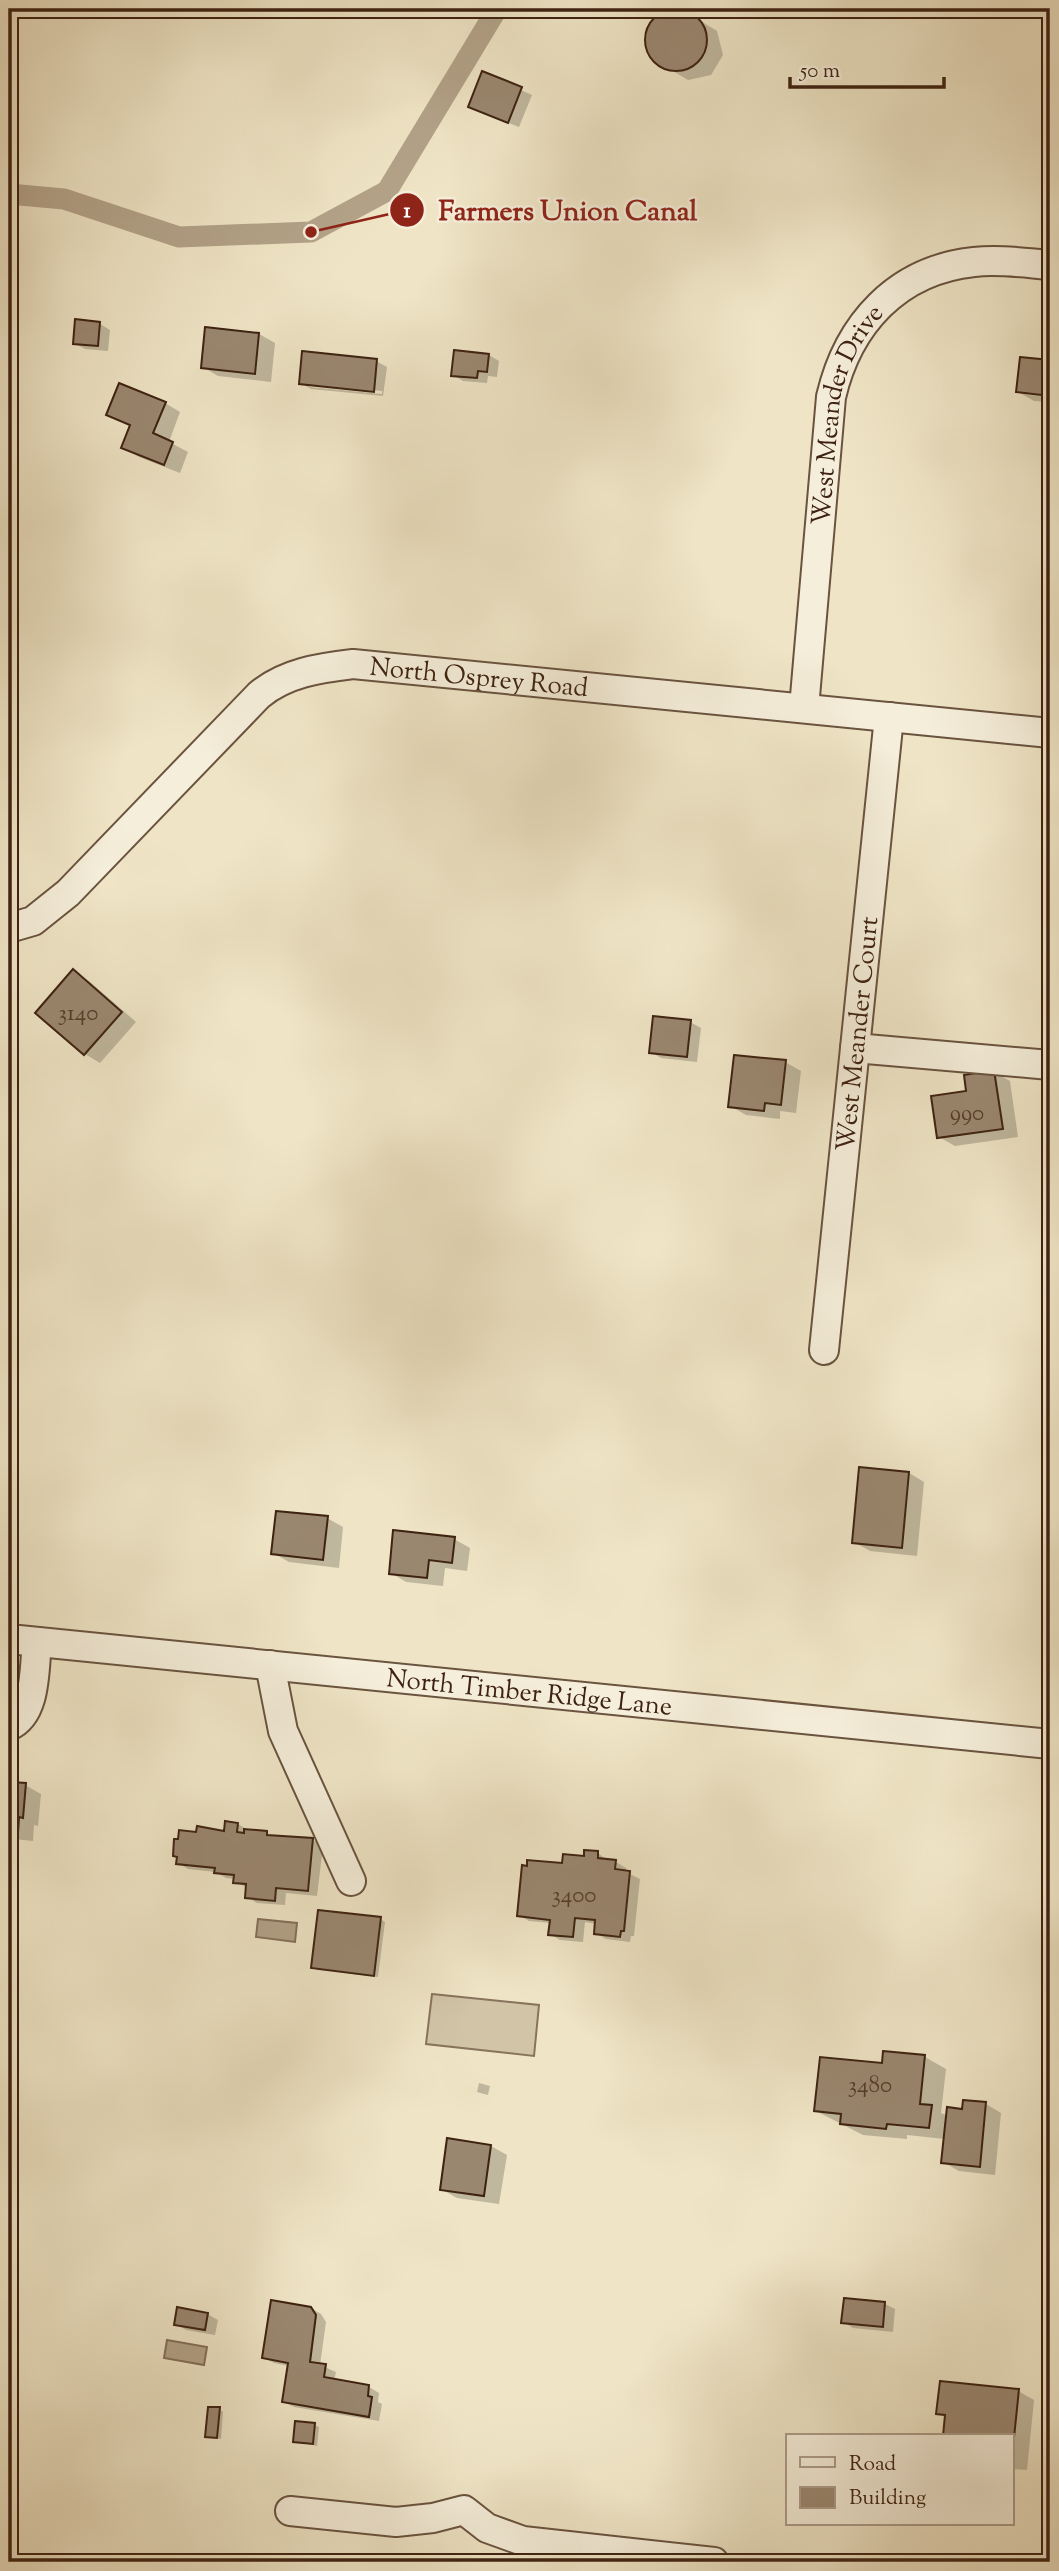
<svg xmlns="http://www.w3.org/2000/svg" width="1059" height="2571" font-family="'Sorts Mill Goudy',serif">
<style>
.park{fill:#d1c4a7;stroke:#88735c;stroke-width:2}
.water{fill:#b3a389;stroke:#846f59;stroke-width:2}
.shadow{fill:#0003;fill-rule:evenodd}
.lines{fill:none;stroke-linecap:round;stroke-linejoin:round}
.canal{stroke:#b3a389;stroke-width:21}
.building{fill:#9a8770;stroke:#3e2212;stroke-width:2}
.minor-casing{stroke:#6a533f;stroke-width:32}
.minor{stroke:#f5eeda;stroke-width:28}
.labels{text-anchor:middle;stroke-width:5;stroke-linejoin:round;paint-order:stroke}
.number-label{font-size:23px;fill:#553b2a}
.street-label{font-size:26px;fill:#3e2212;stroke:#f5eeda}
.leader{fill:none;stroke:#8f2418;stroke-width:2.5}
.callout-dot{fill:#8f2418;stroke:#f5eeda;stroke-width:2.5}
.mark-label{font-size:21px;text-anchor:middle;font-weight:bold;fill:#fff}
.callout-label{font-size:28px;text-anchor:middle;font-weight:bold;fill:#8f2418;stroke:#f5eeda;stroke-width:5;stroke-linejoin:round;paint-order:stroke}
</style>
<rect width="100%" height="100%" fill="#efe5c6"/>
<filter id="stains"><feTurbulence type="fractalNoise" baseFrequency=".00286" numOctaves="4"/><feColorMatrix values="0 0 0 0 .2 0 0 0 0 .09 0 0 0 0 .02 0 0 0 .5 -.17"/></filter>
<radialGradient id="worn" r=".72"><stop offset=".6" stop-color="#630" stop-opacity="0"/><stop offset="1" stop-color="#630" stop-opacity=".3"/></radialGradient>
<polygon class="park" points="432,1994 539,2005 534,2056 426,2044"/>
<g class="water">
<polygon points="258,1919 297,1923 295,1942 256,1937"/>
<polygon points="167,2340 207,2347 204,2365 164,2358"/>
</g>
<g class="shadow">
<polygon points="681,9 717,31 723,55 711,75 688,80 651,58 646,34 658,14"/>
<polygon points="483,73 532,95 519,127 480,112"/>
<polygon points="100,324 110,330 108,351 85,349 74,343"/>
<polygon points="207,329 259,334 275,343 271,382 218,376 203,367"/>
<polygon points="489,355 499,361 497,377 488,376 487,383 463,381 453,375"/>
<polygon points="1021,359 1050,362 1050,402 1034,401 1018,392"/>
<path d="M376 361 387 367 383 396 311 389 301 383ZM309 383 382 391V394L309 387Z"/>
<polygon points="165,403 180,412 169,442 188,452 180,473 139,457 123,448 131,427 108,414"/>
<polygon points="73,972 89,981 136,1022 100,1063 85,1054"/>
<polygon points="690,1022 701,1028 697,1062 661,1058 651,1052"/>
<polygon points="785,1062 801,1071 796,1113 780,1111 780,1119 746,1115 730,1106"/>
<polygon points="994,1072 1010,1081 1018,1137 955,1146 939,1137 968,1092"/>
<polygon points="909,1473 924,1482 917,1556 870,1551 854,1542"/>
<polygon points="327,1518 343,1527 339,1568 289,1562 273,1553"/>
<polygon points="454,1539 470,1548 467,1571 445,1568 443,1586 406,1582 391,1573"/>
<polygon points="9,1776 41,1794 38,1826 34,1825 33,1841 14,1839 9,1836"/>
<polygon points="238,1824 248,1830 267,1833 274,1837 313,1840 323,1846 317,1896 286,1893 285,1905 257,1903 247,1897 248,1888 235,1882 235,1879 226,1878 215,1872 188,1869 178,1863"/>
<polygon points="598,1853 608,1861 616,1862 626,1868 626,1872 640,1879 634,1936 631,1936 630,1942 606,1939 596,1933 597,1924 585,1922 583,1942 560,1940 550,1934 551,1923 529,1921 519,1915 564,1865"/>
<polygon points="380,1919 385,1922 378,1977 317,1970 313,1967"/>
<polygon points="885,2053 925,2057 946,2069 941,2113 948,2116 986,2104 1001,2113 995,2175 959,2171 943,2162 945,2139 907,2135 907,2139 863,2135 816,2111 883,2065"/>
<polygon points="479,2083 490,2086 488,2095 477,2092"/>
<polygon points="449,2140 491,2146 507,2155 499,2204 457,2198 441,2189"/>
<polygon points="885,2304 895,2309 893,2332 853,2328 843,2322"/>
<polygon points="311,2308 321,2314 326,2322 320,2365 336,2372 334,2381 369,2387 379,2393 378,2402 382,2404 379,2421 294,2407 284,2402 289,2366 274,2363 263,2357"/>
<polygon points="207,2314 218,2320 215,2335 186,2330 176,2324"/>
<polygon points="1018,2391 1034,2400 1027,2470 1012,2469 1012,2436 945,2436 947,2418 938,2413"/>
<polygon points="219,2409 223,2412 221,2439 207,2436"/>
<polygon points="314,2425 319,2427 317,2446 295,2441"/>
</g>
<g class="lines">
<polyline class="canal" points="9,194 64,199 179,237 311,232 387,191 497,9"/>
</g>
<g class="building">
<circle cx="676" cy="40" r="31"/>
<polygon points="482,71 522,87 508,123 468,107"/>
<polygon points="75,319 100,322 98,346 73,344"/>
<polygon points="205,327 259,333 255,374 201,368"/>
<polygon points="454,350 489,354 487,372 478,371 477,378 451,376"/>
<polygon points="302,351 377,359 374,392 299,384"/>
<polygon points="1020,357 1050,360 1050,396 1016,392"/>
<polygon points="119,383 166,402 153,433 173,442 164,465 121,448 130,425 106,415"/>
<polygon points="73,969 122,1012 84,1055 35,1013"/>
<polygon points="653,1016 691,1020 687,1057 649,1053"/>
<polygon points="734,1055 786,1060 781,1105 765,1103 764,1111 728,1107"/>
<polygon points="994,1070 1003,1129 937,1138 931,1096 966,1091 964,1075"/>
<polygon points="859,1467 909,1472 902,1548 852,1543"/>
<polygon points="276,1511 328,1516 323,1560 271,1554"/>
<polygon points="393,1530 455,1537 452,1563 429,1560 427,1578 389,1574"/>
<polygon points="9,1774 11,1774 11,1782 26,1783 23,1818 19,1817 18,1833 9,1832"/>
<polygon points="225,1821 238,1823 237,1832 244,1833 244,1829 267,1831 267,1835 313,1838 308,1891 276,1888 275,1901 245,1898 246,1884 233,1883 234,1875 214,1873 215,1868 176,1864 177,1857 173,1856 174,1839 178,1839 179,1830 196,1832 197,1826 224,1831"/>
<polygon points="584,1850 598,1851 598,1858 616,1860 615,1869 630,1871 624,1931 621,1931 620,1937 594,1934 595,1920 575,1918 573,1937 548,1935 550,1920 517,1916 522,1865 527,1866 527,1860 562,1863 563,1854 584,1856"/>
<polygon points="318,1910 381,1917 374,1976 311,1968"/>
<polygon points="883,2051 925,2055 920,2104 932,2105 929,2128 887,2124 886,2129 840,2124 841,2114 814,2111 820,2057 882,2063"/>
<polygon points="963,2100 986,2102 980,2167 941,2163 947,2107 962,2109"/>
<polygon points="447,2138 491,2145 484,2196 440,2190"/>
<polygon points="844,2298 885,2302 883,2327 841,2323"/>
<polygon points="271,2300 311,2307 316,2315 310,2362 326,2364 324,2377 369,2385 368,2396 372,2397 369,2417 282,2402 288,2363 262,2358"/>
<polygon points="177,2307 208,2313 205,2330 174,2325"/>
<polygon points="940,2381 1019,2389 1012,2457 1012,2436 943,2436 945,2415 936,2414"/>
<polygon points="208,2407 220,2407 217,2438 205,2437"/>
<polygon points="295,2421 315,2423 313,2444 293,2442"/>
</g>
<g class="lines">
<g class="minor-casing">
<g id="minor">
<path id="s1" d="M804 708 831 397C848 324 897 270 974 262 999 259 1025 263 1050 265"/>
<path id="s2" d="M9 928 33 921 68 893 259 695C285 673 319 668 353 664L1050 733"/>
<polyline points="855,1048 1050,1065"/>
<path id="s3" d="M824 1350 889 717"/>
<path id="s4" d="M9 1639 1050 1744"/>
<polyline points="270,1665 283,1731 351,1881"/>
<path d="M9 1726C37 1714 34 1668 37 1642"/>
<polyline points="290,2511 396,2522 433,2518 464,2510 487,2528 523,2541 714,2562"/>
</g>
</g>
<use href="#minor" class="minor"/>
</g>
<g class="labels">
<g class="number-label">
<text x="78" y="1020">3140</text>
<text x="967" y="1120">990</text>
<text x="574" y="1902">3400</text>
<text x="870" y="2092">3480</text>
</g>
<g class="street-label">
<text dy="9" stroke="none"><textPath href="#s1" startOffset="299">West Meander Drive</textPath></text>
<text dy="9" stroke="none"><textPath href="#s2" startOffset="572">North Osprey Road</textPath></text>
<text dy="9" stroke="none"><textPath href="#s3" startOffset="318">West Meander Court</textPath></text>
<text dy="9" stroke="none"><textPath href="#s4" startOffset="523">North Timber Ridge Lane</textPath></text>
</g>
</g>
<path class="leader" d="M311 232L407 210"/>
<g class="callout-dot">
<circle cx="311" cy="232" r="7"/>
<circle cx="407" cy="210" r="18"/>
</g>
<g class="mark-label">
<text x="407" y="217">1</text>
</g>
<g class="callout-label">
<text x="568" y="220">Farmers Union Canal</text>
</g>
<rect width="1059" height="2571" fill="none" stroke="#efe5c6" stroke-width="35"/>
<rect x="10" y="10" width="1038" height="2550" fill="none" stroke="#3e2212" stroke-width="3.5"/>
<rect x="18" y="18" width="1024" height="2536" fill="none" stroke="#3e2212" stroke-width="2"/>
<rect x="786" y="2434" width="228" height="91" fill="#f5eeda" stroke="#ac9c8a" stroke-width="2"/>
<rect x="800" y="2457" width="35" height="10" fill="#f5eeda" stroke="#ac9c8a" stroke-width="2"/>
<text x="849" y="2470" font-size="21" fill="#3e2212">Road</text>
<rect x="800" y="2487" width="35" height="21" fill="#9a8770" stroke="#ac9c8a" stroke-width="2"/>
<text x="849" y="2504" font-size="21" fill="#3e2212">Building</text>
<path d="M790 77v10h154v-10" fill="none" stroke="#3e2212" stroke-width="3.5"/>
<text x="800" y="77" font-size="21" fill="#3e2212" stroke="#f5eeda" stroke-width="5" paint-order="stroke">50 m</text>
<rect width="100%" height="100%" filter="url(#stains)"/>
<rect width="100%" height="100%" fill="url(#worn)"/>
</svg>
